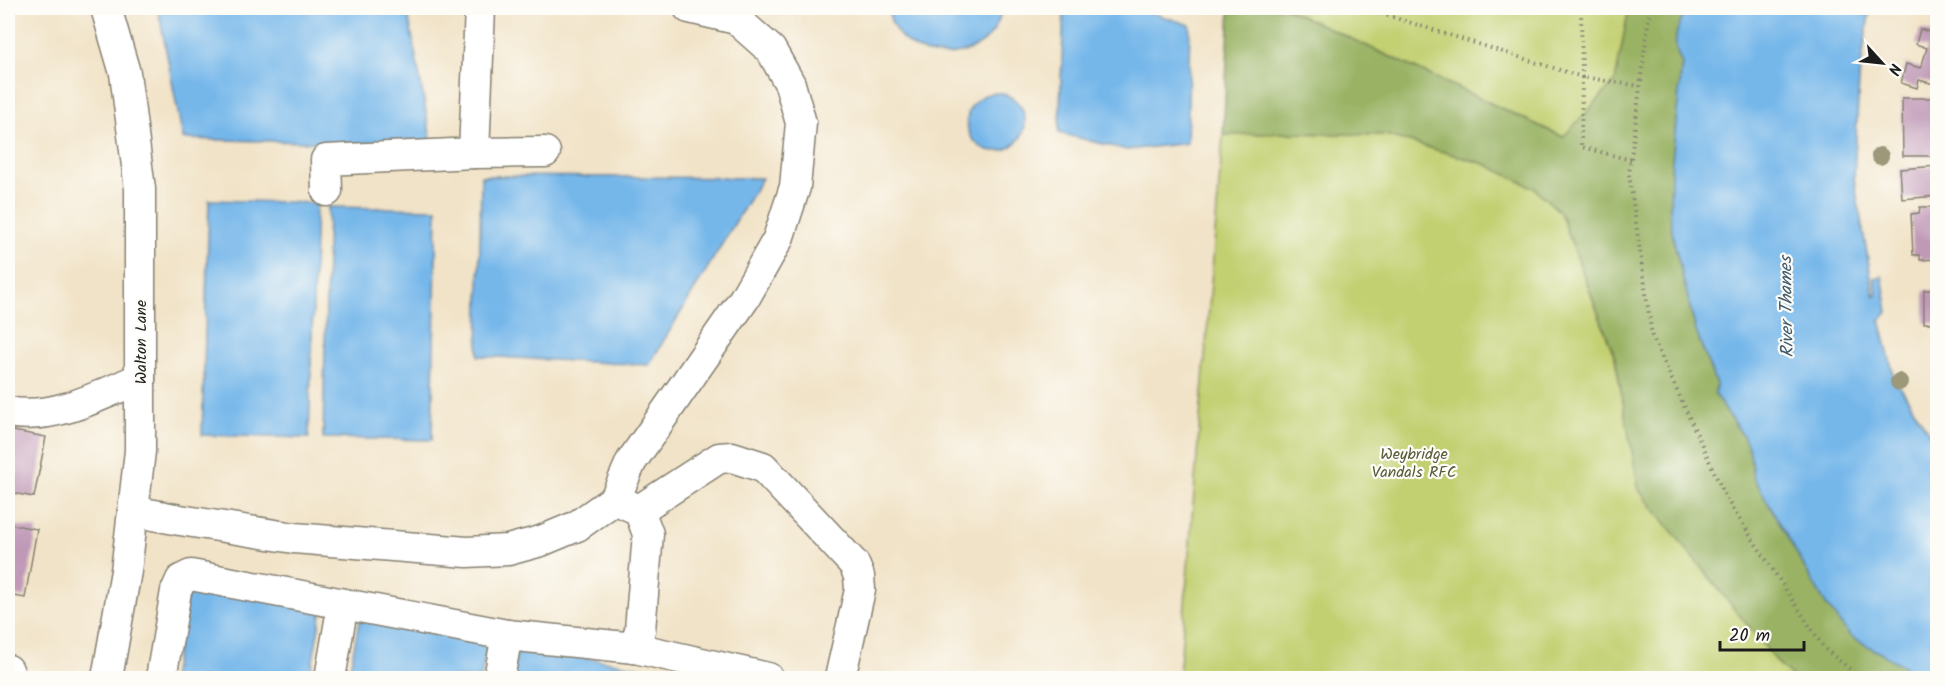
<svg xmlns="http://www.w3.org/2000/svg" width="1945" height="686" font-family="Kalam,sans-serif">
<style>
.green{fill:#c2d071;stroke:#6f7646;stroke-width:1.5}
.forest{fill:#99b263;stroke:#5a6740;stroke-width:1.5}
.water{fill:#76b7ea;stroke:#496a83;stroke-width:1.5}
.building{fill:#c099b7}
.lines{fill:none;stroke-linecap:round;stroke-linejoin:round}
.minor-casing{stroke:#868072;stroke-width:33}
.path{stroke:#868072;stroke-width:4;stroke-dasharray:1.5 4.5;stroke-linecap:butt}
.minor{stroke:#fff;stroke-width:30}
.tree{fill:#9c9879}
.labels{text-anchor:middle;stroke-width:4.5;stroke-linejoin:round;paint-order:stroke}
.street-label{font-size:16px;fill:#1c1c1c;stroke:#fdfcf7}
.park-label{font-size:16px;fill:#565b3a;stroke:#fdfcf7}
.water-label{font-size:18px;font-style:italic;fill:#405a6e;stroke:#fdfcf7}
</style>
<rect width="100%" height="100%" fill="#fdfcf7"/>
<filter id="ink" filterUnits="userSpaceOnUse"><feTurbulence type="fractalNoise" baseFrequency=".0167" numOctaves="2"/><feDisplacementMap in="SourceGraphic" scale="12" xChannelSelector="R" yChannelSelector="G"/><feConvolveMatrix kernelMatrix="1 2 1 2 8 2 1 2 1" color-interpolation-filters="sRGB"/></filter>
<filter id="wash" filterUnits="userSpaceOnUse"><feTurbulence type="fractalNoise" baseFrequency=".008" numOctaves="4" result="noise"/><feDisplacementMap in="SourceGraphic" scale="24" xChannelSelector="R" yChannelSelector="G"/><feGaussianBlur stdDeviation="1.35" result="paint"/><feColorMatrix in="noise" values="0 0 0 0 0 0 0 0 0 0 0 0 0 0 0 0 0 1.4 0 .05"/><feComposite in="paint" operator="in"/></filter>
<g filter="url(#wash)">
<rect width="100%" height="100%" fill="#f1e3c7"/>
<g class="green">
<polygon points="1285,8 1629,8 1615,82 1564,137"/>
<polygon points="1289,133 1386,135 1485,164 1534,188 1560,212 1615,358 1639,490 1782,668 1794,678 1179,678 1223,135"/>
</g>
<path class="forest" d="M1230 8H1285L1563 137 1615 82 1629 8H1688C1678 25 1671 44 1682 63L1671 171 1673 237 1696 331 1716 384 1715 395 1744 437 1750 452 1753 476 1825 603 1850 636 1909 669 1919 672 1937 668V678H1794L1782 668 1639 490 1615 357 1560 212 1534 188 1485 164 1386 135 1289 133 1223 135Z"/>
<g class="water">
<polygon points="158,8 407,8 432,145 183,139"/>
<path d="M888 8H1001C996 68 897 73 888 8Z"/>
<polygon points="1064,8 1137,8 1190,25 1187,143 1127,150 1059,133"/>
<path d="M1688 8H1870L1859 79 1854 178 1874 295H1877L1874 278 1882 276 1888 312 1880 320 1894 377 1937 446V668L1919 672 1909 669 1850 636 1825 603 1753 476 1750 452 1744 437 1715 395 1716 384 1696 331 1673 237 1670 212 1671 171 1682 63C1670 43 1677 26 1688 8Z"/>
<circle cx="996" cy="122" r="29"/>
<polygon points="481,176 762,178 649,365 478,356"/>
<polygon points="209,200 316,203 309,438 202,435"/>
<polygon points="328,207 437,209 432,440 323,438"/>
<polygon points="188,587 322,609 310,678 172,678"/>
<polygon points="360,617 488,641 481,678 348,678"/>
<polygon points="518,645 650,669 648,678 512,678"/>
</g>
<g id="blocks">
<g class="building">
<polygon points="1938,17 1938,85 1919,80 1917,88 1901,83 1906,64 1921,68 1927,48 1916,44 1920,29 1932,33"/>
<polygon points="1902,98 1938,98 1938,156 1903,156"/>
<polygon points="1938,166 1938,196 1902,199 1900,169"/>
<polygon points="1920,207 1938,207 1938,259 1920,260 1920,255 1913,255 1911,214 1919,213"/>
<rect x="1924" y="290" width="14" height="33"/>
<polygon points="8,430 46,437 34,497 8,492"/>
<polygon points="8,524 37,529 25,598 8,595"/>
</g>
</g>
</g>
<g filter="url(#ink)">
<use href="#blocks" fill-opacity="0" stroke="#868072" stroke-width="1.5"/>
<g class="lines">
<g class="minor-casing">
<g id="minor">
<polyline points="106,8 125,73 140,189 140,451 126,571 107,678"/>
<polyline points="474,153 480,8"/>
<polyline points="327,191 326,160 474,153 545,152"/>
<path d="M8 412C53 421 99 396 140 378"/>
<polyline points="621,502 639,510 648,534 640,630 635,648 768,678"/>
<polyline points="639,510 719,458 732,457 763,467 854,564 859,576 860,590 840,678"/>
<polyline points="133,511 180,520 294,538 467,552 508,550 541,541 577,526 615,499 631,462 744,299 778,239 795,187 801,123 790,84 771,50 736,19 689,8"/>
<polyline points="8,670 11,678"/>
<polyline points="161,678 176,591 181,580 191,575 507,635"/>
<polyline points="330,678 343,604"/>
<polyline points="499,678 507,635 635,648"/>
</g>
</g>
<g class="path">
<polyline points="1364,8 1582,77 1581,8"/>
<polyline points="1650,8 1629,174 1652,336 1727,500 1824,648 1861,678"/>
<polyline points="1631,160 1581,147 1582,77 1640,86"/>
</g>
<use href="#minor" class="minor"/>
</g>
<g class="tree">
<circle cx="1880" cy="156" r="9"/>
<circle cx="1899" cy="382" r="9"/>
</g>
</g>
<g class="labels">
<g class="street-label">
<text transform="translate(140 342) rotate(-90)" y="6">Walton Lane</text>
</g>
<g class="park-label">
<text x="1414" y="459">Weybridge<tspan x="1414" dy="18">Vandals RFC</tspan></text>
</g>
<g class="water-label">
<text transform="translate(1786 307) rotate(-91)" y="6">River Thames</text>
</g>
</g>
<rect width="1945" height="686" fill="none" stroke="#fdfcf7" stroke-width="30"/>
<g transform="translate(1882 63) rotate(117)" stroke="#fdfcf7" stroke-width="4.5" paint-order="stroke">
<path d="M0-4.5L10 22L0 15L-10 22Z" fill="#1c1c1c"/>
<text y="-9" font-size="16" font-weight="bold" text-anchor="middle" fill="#1c1c1c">N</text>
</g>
<path d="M1720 641v9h84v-9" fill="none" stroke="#1c1c1c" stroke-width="3"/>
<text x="1729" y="641" font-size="18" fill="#1c1c1c" stroke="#fdfcf7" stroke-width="4.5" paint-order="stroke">20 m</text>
</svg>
